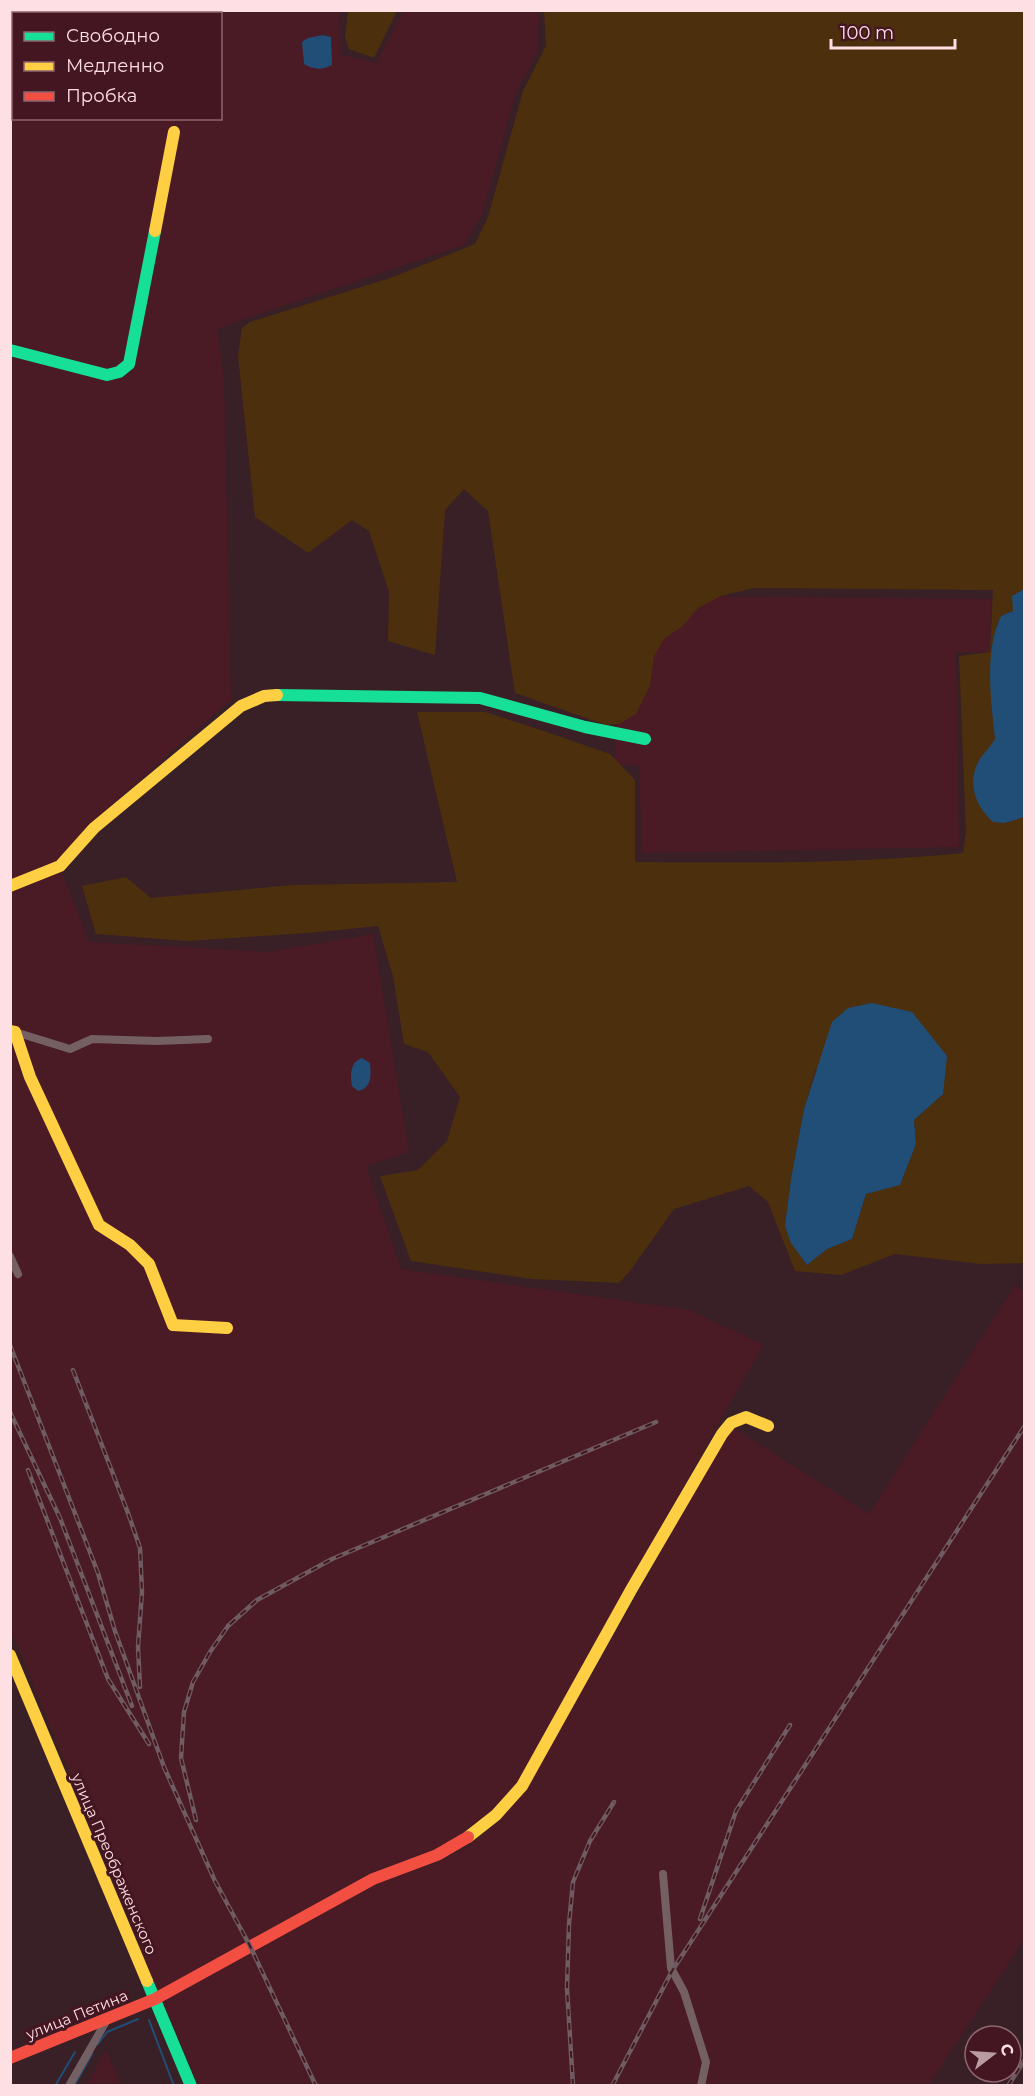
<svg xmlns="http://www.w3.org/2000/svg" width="1035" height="2096" font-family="Montserrat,sans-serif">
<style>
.built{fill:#4a1a25;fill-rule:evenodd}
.green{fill:#4c2f0d;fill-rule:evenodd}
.water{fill:#214e77}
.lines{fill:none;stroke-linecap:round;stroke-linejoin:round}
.stream{stroke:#214e77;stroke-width:2}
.street{stroke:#746063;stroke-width:8}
.fast{stroke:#16e098;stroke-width:12}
.slow{stroke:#ffcf43;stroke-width:12}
.jam{stroke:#f24e42;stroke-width:12}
.rail-casing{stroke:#6f5c60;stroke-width:4.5}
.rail{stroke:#431621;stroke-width:2;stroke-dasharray:7;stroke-linecap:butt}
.labels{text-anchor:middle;stroke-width:6;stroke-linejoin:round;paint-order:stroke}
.street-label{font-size:15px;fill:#fedfe3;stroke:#431621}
</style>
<rect width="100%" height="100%" fill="#382026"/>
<g class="built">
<path d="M11 11H339L341 55 377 63 403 11H537L539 16 537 53 516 92 482 215 464 245 247 318 218 329 224 382 231 700 90 824 58 862 11 881ZM14 14H220V118H14Z"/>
<polygon points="644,596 991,599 990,652 956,652 959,847 642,853 639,766 615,763 616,714 640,712"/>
<polygon points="62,872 89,942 268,952 373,934 409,1152 366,1166 401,1269 690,1310 763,1345 517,1783 491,1811 460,1835 433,1850 370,1873 158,1991 11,1630 11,892"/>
<polygon points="1015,1285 1024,1292 1024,1939 929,2085 198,2085 163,2001 289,1930 375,1884 440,1861 467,1847 499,1821 526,1791 726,1436 734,1428 869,1514"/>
<polygon points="106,2050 121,2085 86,2085"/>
</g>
<g class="green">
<polygon points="348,11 397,11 374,58 349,49 345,37"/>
<path d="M544 11H1024V589L1020 593H1015L1013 611 1001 616 997 624 992 687 995 739 987 751 1005 823 1024 817V1263L981 1264 895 1254 841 1275 795 1271 768 1202 749 1186 674 1209 630 1271 619 1283 532 1279 411 1261 380 1176 418 1170 447 1141 460 1097 428 1052 404 1044 393 976 378 926 309 933 187 941 96 934 82 886 126 877 151 898 293 885 457 882 417 712H485L544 731 610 754 635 780V862C744 863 854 864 963 853L966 832 959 656 990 652 993 590 754 588 721 596 698 608 682 627 665 638 654 656 650 686 636 714 619 724 606 725 515 693 488 511 464 489 445 510 435 655 388 641 389 592 369 531 352 520 308 553 255 517 238 356 242 328 250 322 393 277 475 244 488 217 523 91 546 46ZM816 1069 943 1094 914 1120 916 1144 900 1185 866 1194 852 1239 827 1249 806 1265 785 1226 791 1179 804 1109Z"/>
</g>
<g class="water">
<path d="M323 35 331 37 332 65C322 70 314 70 304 64L302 42 308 38Z"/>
<path d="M1024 589V817L1005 823 993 822C978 808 968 789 976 767 979 757 990 748 995 739 991 700 984 652 1001 616L1013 611 1012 596Z"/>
<polygon points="872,1003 912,1012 947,1056 943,1094 914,1120 916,1144 900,1185 866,1194 852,1239 827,1249 807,1265 791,1243 785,1226 791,1179 804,1109 832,1022 848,1008"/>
<path d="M362 1058 370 1063C371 1075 372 1088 358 1091L352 1086C350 1075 350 1062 362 1058Z"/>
</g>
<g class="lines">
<g class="stream">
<polyline points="149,2020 174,2086"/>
<polyline points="98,2044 107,2032 138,2019"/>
<polyline points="55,2086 75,2052"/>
<polyline points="74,2086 92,2054"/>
</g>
<g class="street">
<polyline points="15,1032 70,1049 92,1039 157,1041 208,1039"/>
<polyline points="10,1256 18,1274"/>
<polyline points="663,1874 671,1968 684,1992 706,2062 701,2086"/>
<polyline points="69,2086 108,2018"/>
</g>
<g class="fast">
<polyline points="10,350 107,375 119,372 129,364 155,231"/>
<polyline points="277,695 480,698 585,727 645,739"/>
<polyline points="147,1981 191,2086"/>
</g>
<g class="slow">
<polyline points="155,231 174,132"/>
<polyline points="10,886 60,866 94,828 241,706 264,696 277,695"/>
<polyline points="10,1031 15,1032 30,1077 99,1225 130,1245 149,1264 173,1325 227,1328"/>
<polyline points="10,1655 147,1981"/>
<polyline points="468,1837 496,1815 522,1786 631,1590 722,1434 731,1423 746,1417 768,1426"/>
</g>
<polyline class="jam" points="10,2058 155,1999 373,1879 437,1855 468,1837"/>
<g class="rail-casing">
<g id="rail">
<polyline points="10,1345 98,1573 115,1631 164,1767 215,1881 250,1946 316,2086"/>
<polyline points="73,1370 128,1513 140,1548 142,1592 138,1647 140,1687"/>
<polyline points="10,1412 60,1518 132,1706"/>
<polyline points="28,1470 108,1679 149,1744"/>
<polyline points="196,1820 181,1758 184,1712 193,1682 210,1652 228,1626 257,1600 332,1559 656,1422"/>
<polyline points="700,1919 736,1811 790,1725"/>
<polyline points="573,2086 567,1988 569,1924 573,1882 590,1841 614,1802"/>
<polyline points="612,2086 672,1971 1024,1427"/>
<polyline points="1008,2086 1024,2061"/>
</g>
</g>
<use href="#rail" class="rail"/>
</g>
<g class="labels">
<g class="street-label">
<text transform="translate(114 1864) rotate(67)" y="5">улица Преображенского</text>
<text transform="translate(77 2015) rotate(-22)" y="5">улица Петина</text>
</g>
</g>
<rect width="1035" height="2096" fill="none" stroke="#fedfe3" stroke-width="24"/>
<rect x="12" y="12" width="210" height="108" fill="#431621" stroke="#8e666f" stroke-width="1.5"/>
<rect x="24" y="32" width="30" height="9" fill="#16e098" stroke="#8e666f" stroke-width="1.5"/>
<text x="66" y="42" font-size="18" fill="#fedfe3">Свободно</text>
<rect x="24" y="62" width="30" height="9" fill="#ffcf43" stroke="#8e666f" stroke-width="1.5"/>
<text x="66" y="72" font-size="18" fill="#fedfe3">Медленно</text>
<rect x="24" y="92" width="30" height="9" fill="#f24e42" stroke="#8e666f" stroke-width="1.5"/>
<text x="66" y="102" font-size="18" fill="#fedfe3">Пробка</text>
<g transform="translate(993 2054) rotate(73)"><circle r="28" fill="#431621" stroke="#8e666f" stroke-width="1.5"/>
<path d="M0-4.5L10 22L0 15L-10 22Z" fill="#b99ca1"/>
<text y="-9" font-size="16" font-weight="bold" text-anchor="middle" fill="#fedfe3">С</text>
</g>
<path d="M831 39v9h124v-9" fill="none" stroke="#fedfe3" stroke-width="3"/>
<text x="840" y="39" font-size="18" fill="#fedfe3" stroke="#431621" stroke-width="4.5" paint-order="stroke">100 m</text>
</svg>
